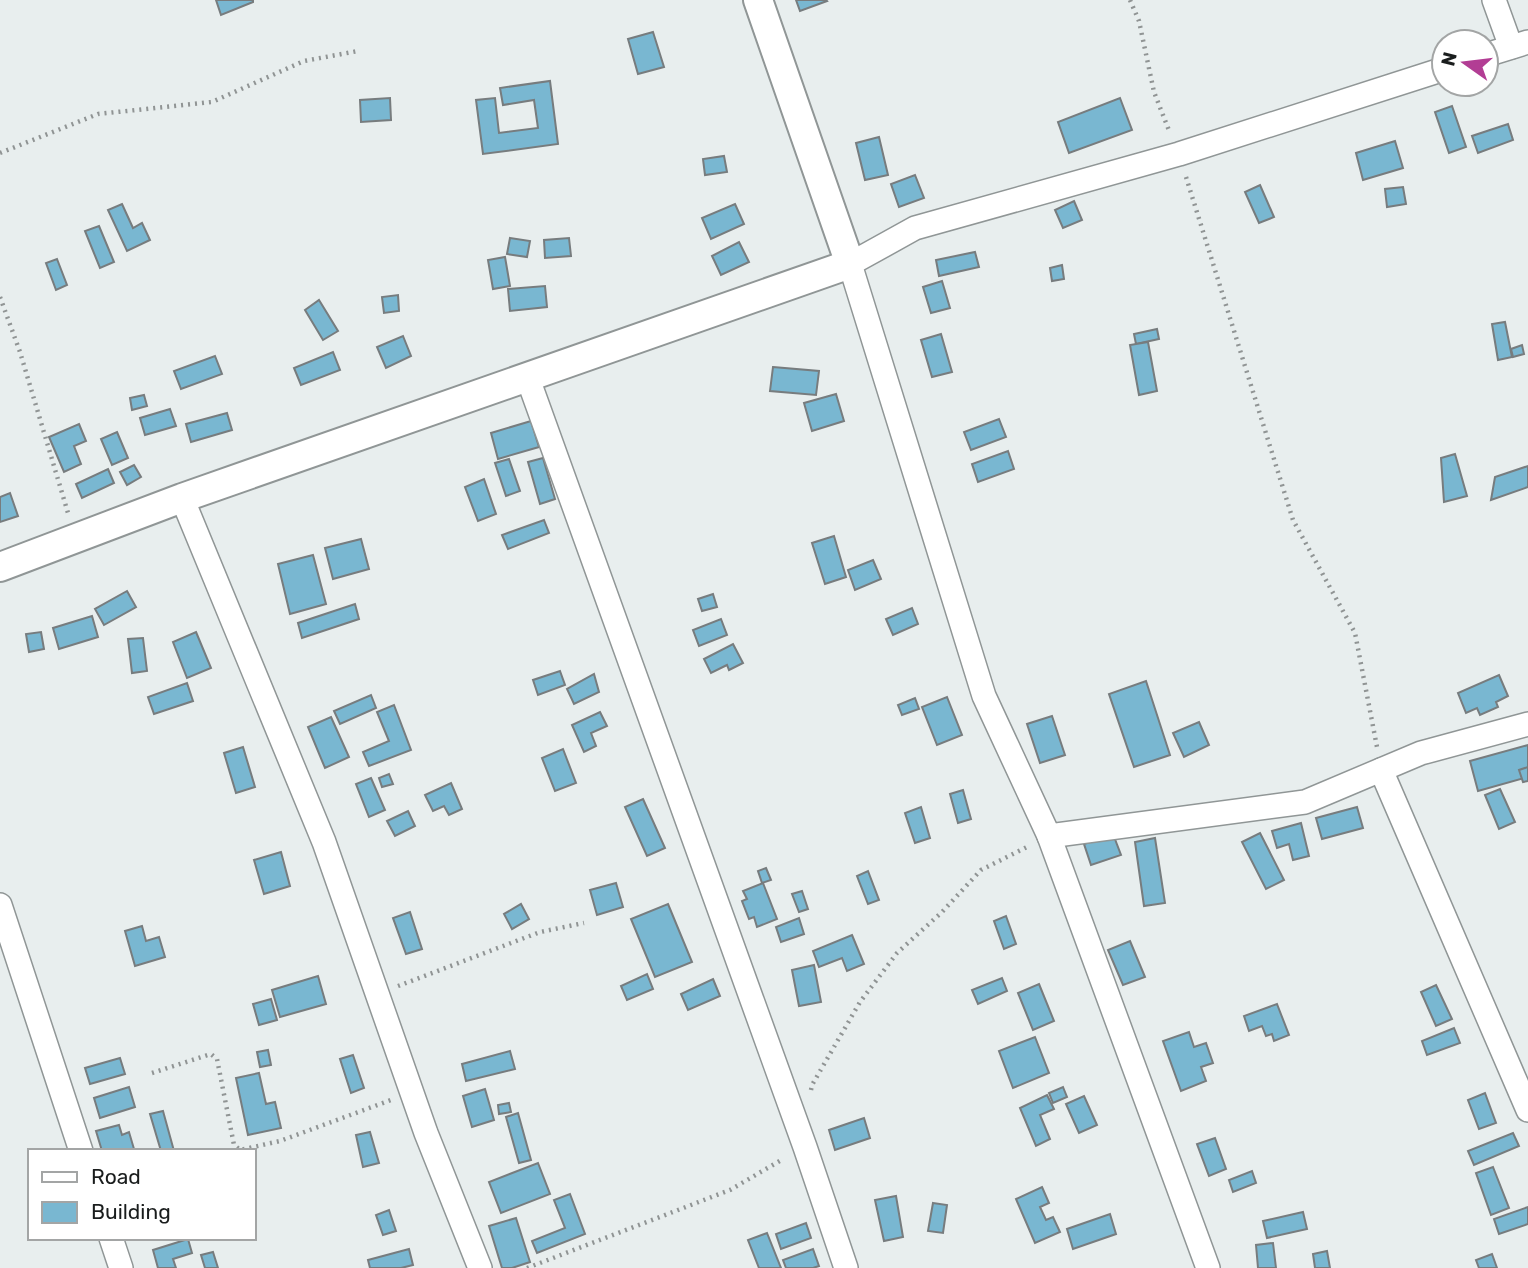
<svg xmlns="http://www.w3.org/2000/svg" width="1528" height="1268" font-family="Rubik,sans-serif">
<style>
.building{fill:#79b7d1;stroke:#777c7e;stroke-width:2}
.lines{fill:none;stroke-linecap:round;stroke-linejoin:round}
.minor-casing{stroke:#909696;stroke-width:26}
.tertiary-casing{stroke:#909696;stroke-width:32}
.path{stroke:#909494;stroke-width:4.5;stroke-dasharray:2 5;stroke-linecap:butt}
.minor{stroke:#fff;stroke-width:23}
.tertiary{stroke:#fff;stroke-width:28}
</style>
<rect width="100%" height="100%" fill="#e8eeee"/>
<g class="building">
<polygon points="216,0 253,0 253,2 221,15"/>
<polygon points="796,0 826,0 827,1 800,11"/>
<polygon points="653,32 664,67 638,74 628,39"/>
<polygon points="550,81 558,144 483,154 476,100 495,98 499,133 538,128 534,100 503,105 500,88"/>
<polygon points="390,98 391,120 361,122 360,100"/>
<polygon points="1120,98 1132,130 1069,153 1058,122"/>
<polygon points="1452,106 1466,147 1449,153 1435,112"/>
<polygon points="1508,124 1513,140 1478,153 1472,136"/>
<polygon points="879,137 888,175 865,180 856,143"/>
<polygon points="1395,141 1403,168 1363,180 1356,153"/>
<polygon points="724,156 727,172 705,175 703,159"/>
<polygon points="915,175 924,198 899,207 891,184"/>
<polygon points="1260,185 1274,217 1259,223 1245,192"/>
<polygon points="1403,187 1406,204 1387,207 1385,189"/>
<polygon points="1074,201 1082,220 1063,228 1055,210"/>
<polygon points="122,204 133,228 142,223 150,240 127,251 108,210"/>
<polygon points="735,204 744,224 711,239 702,218"/>
<polygon points="99,226 114,262 100,268 85,231"/>
<polygon points="510,238 530,241 527,257 507,254"/>
<polygon points="569,238 571,256 545,258 544,240"/>
<polygon points="739,242 749,262 721,275 712,256"/>
<polygon points="975,252 979,267 939,276 936,260"/>
<polygon points="505,257 510,286 493,289 488,260"/>
<polygon points="57,259 67,285 56,290 46,263"/>
<polygon points="1062,265 1064,279 1052,281 1050,268"/>
<polygon points="942,281 950,308 931,313 923,287"/>
<polygon points="545,286 547,307 510,311 508,289"/>
<polygon points="398,295 399,311 384,313 382,297"/>
<polygon points="319,300 338,331 323,340 305,310"/>
<polygon points="1505,322 1512,357 1498,360 1492,324"/>
<polygon points="1157,329 1159,339 1136,344 1134,334"/>
<polygon points="941,334 952,372 932,377 921,340"/>
<polygon points="403,336 411,356 386,368 377,347"/>
<polygon points="1148,342 1157,391 1139,395 1130,345"/>
<polygon points="1522,345 1524,354 1513,357 1511,349"/>
<polygon points="333,352 340,370 301,385 294,368"/>
<polygon points="215,356 222,374 181,389 174,371"/>
<polygon points="773,367 819,371 816,395 770,391"/>
<polygon points="836,394 844,421 812,431 804,403"/>
<polygon points="144,395 147,406 132,410 130,398"/>
<polygon points="170,409 176,426 145,435 140,418"/>
<polygon points="227,413 232,430 191,442 186,424"/>
<polygon points="999,419 1006,437 971,450 964,432"/>
<polygon points="531,421 539,447 498,459 491,433"/>
<polygon points="79,424 86,441 74,446 81,464 64,472 49,437"/>
<polygon points="117,432 128,458 112,465 101,439"/>
<polygon points="1008,451 1014,469 978,482 972,464"/>
<polygon points="1455,454 1467,496 1444,502 1441,458"/>
<polygon points="543,458 555,499 540,504 528,462"/>
<polygon points="509,459 520,491 506,496 495,463"/>
<polygon points="134,465 141,477 127,485 120,472"/>
<polygon points="1528,466 1528,487 1491,500 1495,477"/>
<polygon points="108,469 114,483 82,498 76,484"/>
<polygon points="484,479 496,514 478,521 465,487"/>
<polygon points="10,493 18,516 0,522 0,497"/>
<polygon points="544,520 549,533 508,549 502,535"/>
<polygon points="834,536 846,577 825,584 812,543"/>
<polygon points="361,539 369,569 333,579 325,548"/>
<polygon points="313,555 326,604 290,614 278,564"/>
<polygon points="873,560 881,579 855,590 848,570"/>
<polygon points="127,591 136,607 104,625 95,609"/>
<polygon points="713,594 717,607 702,611 698,599"/>
<polygon points="355,604 359,619 302,638 298,623"/>
<polygon points="912,608 918,624 893,635 886,619"/>
<polygon points="92,616 98,637 59,649 53,628"/>
<polygon points="721,619 727,635 699,646 693,630"/>
<polygon points="41,632 44,649 29,652 26,634"/>
<polygon points="196,632 211,668 187,678 173,642"/>
<polygon points="143,638 147,671 132,673 128,639"/>
<polygon points="733,644 743,663 729,670 727,665 711,673 704,659"/>
<polygon points="560,671 565,685 538,695 533,680"/>
<polygon points="594,674 599,692 574,704 567,689"/>
<polygon points="1499,675 1508,696 1496,702 1498,707 1480,715 1477,708 1466,713 1458,693"/>
<polygon points="1146,681 1170,755 1134,767 1109,694"/>
<polygon points="187,683 193,701 154,714 148,697"/>
<polygon points="371,695 376,708 340,724 334,711"/>
<polygon points="947,697 962,735 937,745 922,707"/>
<polygon points="915,698 919,709 902,715 898,705"/>
<polygon points="394,705 411,750 369,766 363,752 389,741 377,712"/>
<polygon points="600,712 607,726 591,733 596,746 584,752 572,725"/>
<polygon points="1052,716 1065,755 1040,763 1027,724"/>
<polygon points="331,717 349,757 325,768 308,727"/>
<polygon points="1199,722 1209,745 1184,757 1173,733"/>
<polygon points="1528,745 1528,777 1478,791 1470,761"/>
<polygon points="243,747 255,787 236,793 224,753"/>
<polygon points="563,749 576,783 555,791 542,758"/>
<polygon points="1528,767 1528,781 1523,782 1519,770"/>
<polygon points="389,774 393,784 382,787 379,778"/>
<polygon points="371,778 385,810 369,817 356,784"/>
<polygon points="451,783 462,809 449,815 444,806 433,811 425,795"/>
<polygon points="1500,789 1515,822 1499,829 1485,795"/>
<polygon points="963,790 971,819 958,823 950,794"/>
<polygon points="643,799 665,848 647,856 625,807"/>
<polygon points="921,807 930,838 915,843 905,813"/>
<polygon points="1357,807 1363,828 1322,839 1316,818"/>
<polygon points="408,811 415,826 395,836 387,821"/>
<polygon points="1301,823 1309,856 1293,860 1289,844 1277,848 1272,831"/>
<polygon points="1260,833 1284,880 1266,889 1242,842"/>
<polygon points="1113,834 1121,855 1091,865 1084,844"/>
<polygon points="1155,838 1165,903 1144,906 1135,842"/>
<polygon points="281,852 290,886 264,894 254,860"/>
<polygon points="766,868 771,880 762,883 758,871"/>
<polygon points="868,871 879,900 868,904 857,876"/>
<polygon points="616,883 623,907 597,915 590,890"/>
<polygon points="763,883 777,919 757,927 754,917 749,919 742,901 747,899 743,891"/>
<polygon points="802,891 808,909 799,912 792,894"/>
<polygon points="521,904 529,919 512,929 504,914"/>
<polygon points="668,904 692,962 655,977 631,919"/>
<polygon points="410,912 422,949 406,954 393,918"/>
<polygon points="1006,916 1016,944 1004,949 994,921"/>
<polygon points="799,918 804,934 781,942 776,927"/>
<polygon points="142,926 146,941 159,937 165,957 135,966 125,931"/>
<polygon points="852,935 864,964 847,971 842,958 819,967 813,951"/>
<polygon points="1130,941 1145,977 1123,985 1108,950"/>
<polygon points="814,965 821,1002 799,1006 792,970"/>
<polygon points="647,974 653,989 627,1000 621,986"/>
<polygon points="318,976 326,1004 280,1017 272,990"/>
<polygon points="1002,978 1007,991 978,1004 972,990"/>
<polygon points="713,979 720,996 688,1010 681,994"/>
<polygon points="1039,984 1054,1021 1033,1030 1018,993"/>
<polygon points="1436,985 1452,1019 1436,1026 1421,992"/>
<polygon points="271,999 277,1020 259,1025 253,1004"/>
<polygon points="1277,1004 1289,1035 1274,1041 1272,1034 1266,1036 1262,1026 1249,1031 1244,1016"/>
<polygon points="1454,1028 1460,1043 1427,1055 1422,1041"/>
<polygon points="1189,1032 1194,1047 1206,1043 1213,1063 1201,1067 1206,1081 1181,1091 1163,1041"/>
<polygon points="1035,1037 1049,1073 1013,1088 999,1051"/>
<polygon points="268,1050 271,1065 260,1067 257,1052"/>
<polygon points="510,1051 515,1069 466,1081 462,1064"/>
<polygon points="353,1055 364,1088 351,1093 340,1059"/>
<polygon points="120,1058 125,1074 90,1084 85,1068"/>
<polygon points="259,1073 266,1104 275,1102 281,1128 248,1135 236,1078"/>
<polygon points="129,1087 135,1107 100,1118 94,1098"/>
<polygon points="1063,1087 1067,1097 1053,1103 1049,1093"/>
<polygon points="485,1089 494,1120 472,1127 463,1096"/>
<polygon points="1485,1093 1496,1123 1479,1129 1468,1100"/>
<polygon points="1047,1095 1054,1109 1040,1115 1050,1139 1036,1146 1020,1108"/>
<polygon points="1084,1096 1097,1125 1079,1133 1066,1104"/>
<polygon points="509,1103 511,1112 499,1114 498,1105"/>
<polygon points="163,1111 174,1151 161,1151 150,1114"/>
<polygon points="518,1113 531,1160 519,1163 506,1117"/>
<polygon points="864,1118 870,1138 835,1150 829,1130"/>
<polygon points="119,1125 122,1135 129,1132 134,1149 102,1151 96,1131"/>
<polygon points="370,1132 379,1163 363,1167 356,1135"/>
<polygon points="1513,1133 1519,1146 1474,1165 1468,1151"/>
<polygon points="1215,1138 1226,1169 1209,1176 1197,1144"/>
<polygon points="538,1163 550,1194 501,1213 489,1182"/>
<polygon points="1493,1167 1509,1208 1491,1215 1476,1173"/>
<polygon points="1252,1171 1256,1183 1233,1192 1229,1180"/>
<polygon points="1042,1187 1049,1203 1040,1207 1046,1220 1053,1217 1060,1232 1035,1243 1016,1199"/>
<polygon points="570,1194 585,1234 537,1253 532,1241 565,1228 554,1200"/>
<polygon points="896,1196 903,1237 884,1241 875,1200"/>
<polygon points="933,1203 947,1205 943,1233 928,1231"/>
<polygon points="1528,1207 1528,1224 1499,1234 1494,1219"/>
<polygon points="389,1210 396,1231 383,1235 376,1215"/>
<polygon points="1303,1212 1307,1229 1267,1238 1263,1221"/>
<polygon points="1110,1214 1116,1234 1073,1249 1067,1229"/>
<polygon points="516,1218 530,1262 512,1268 502,1268 489,1226"/>
<polygon points="806,1223 811,1238 781,1249 776,1234"/>
<polygon points="767,1233 781,1268 759,1268 748,1240"/>
<polygon points="188,1239 192,1253 173,1259 176,1268 158,1268 153,1250"/>
<polygon points="1273,1243 1276,1268 1258,1268 1256,1245"/>
<polygon points="409,1249 413,1265 401,1268 370,1268 368,1260"/>
<polygon points="813,1249 819,1266 813,1268 786,1268 783,1260"/>
<polygon points="1327,1251 1330,1268 1315,1268 1313,1254"/>
<polygon points="213,1252 218,1268 205,1268 201,1255"/>
<polygon points="1492,1254 1497,1268 1479,1268 1476,1260"/>
</g>
<g class="lines">
<g class="minor-casing">
<g id="minor">
<polyline points="1494,0 1511,47"/>
<polyline points="1486,55 1528,42"/>
<polyline points="527,376 805,1147 846,1268"/>
<polyline points="182,498 324,842 426,1133 480,1268"/>
<polyline points="1381,770 1528,1110"/>
<polyline points="1049,836 1305,802 1421,753 1528,724"/>
<polyline points="0,905 81,1151"/>
<polyline points="111,1238 121,1268"/>
<polyline points="1208,1268 1049,836 984,696 850,264 915,228 1179,154 1444,69"/>
</g>
</g>
<g class="tertiary-casing">
<polyline id="tertiary" points="0,567 182,498 850,264 758,0"/>
</g>
<g class="path">
<polyline points="1130,0 1139,21 1154,92 1170,133"/>
<polyline points="0,153 98,114 212,102 304,61 358,51"/>
<polyline points="1186,177 1293,520 1355,633 1377,747"/>
<polyline points="0,297 20,352 68,513"/>
<polyline points="398,986 540,932 584,923"/>
<polyline points="152,1073 211,1054 217,1059 234,1145 240,1150 280,1141 391,1100"/>
<polyline points="811,1090 812,1085 860,1002 897,953 942,912 981,870 1029,846"/>
<polyline points="527,1268 730,1190 783,1159"/>
</g>
<use href="#minor" class="minor"/>
<use href="#tertiary" class="tertiary"/>
</g>
<rect x="28" y="1149" width="228" height="91" fill="#ffffff" stroke="#a3a5a5" stroke-width="2"/>
<rect x="42" y="1172" width="35" height="10" fill="#ffffff" stroke="#a3a5a5" stroke-width="2"/>
<text x="91" y="1184" font-size="21" fill="#1a1d1d">Road</text>
<rect x="42" y="1202" width="35" height="21" fill="#79b7d1" stroke="#a3a5a5" stroke-width="2"/>
<text x="91" y="1219" font-size="21" fill="#1a1d1d">Building</text>
<g transform="translate(1465 63) rotate(284)"><circle r="33" fill="#ffffff" stroke="#a3a5a5" stroke-width="2"/>
<path d="M0-5L12 26L0 18L-12 26Z" fill="#b23d94"/>
<text y="-10" font-size="19" font-weight="bold" text-anchor="middle" fill="#1a1d1d">N</text>
</g>
</svg>
